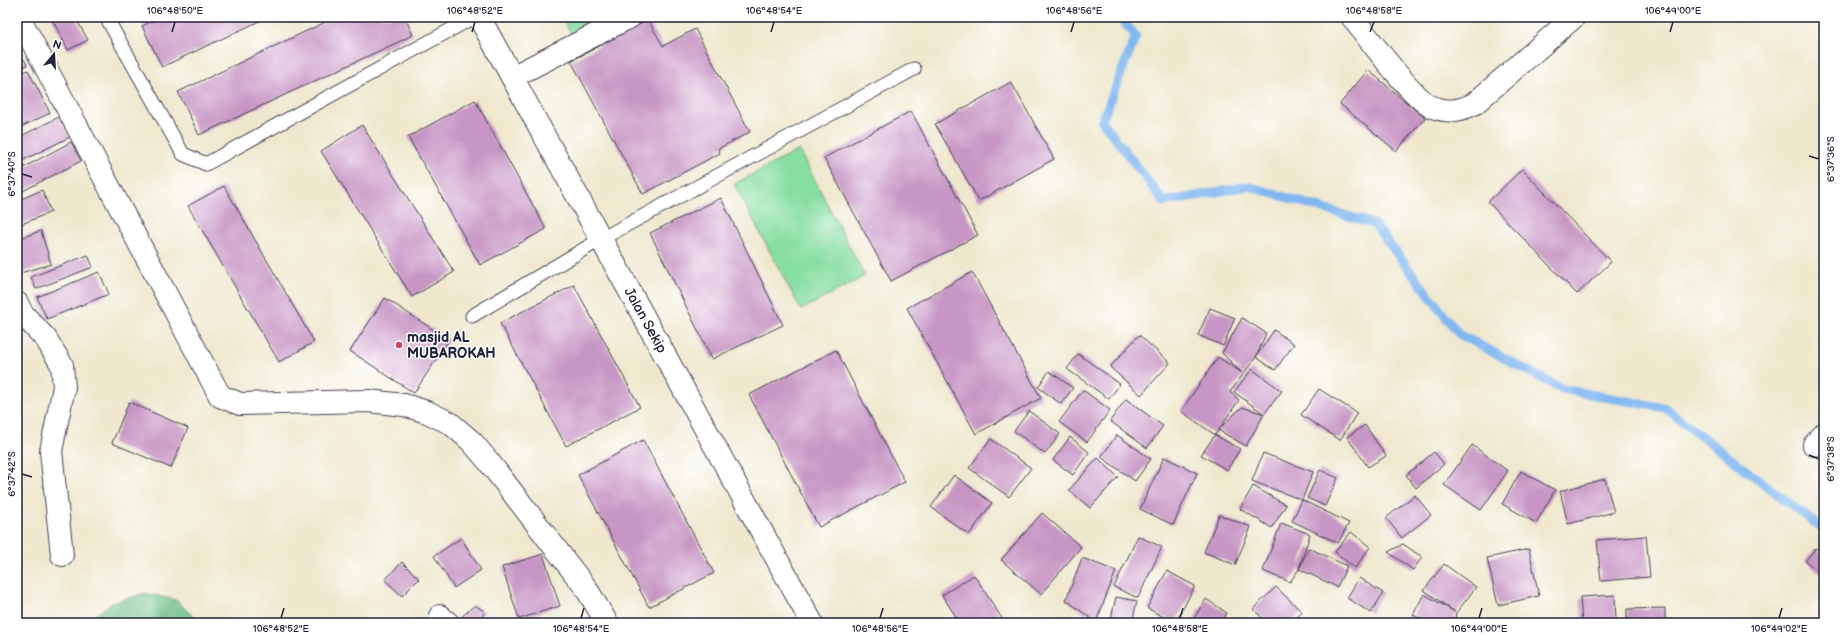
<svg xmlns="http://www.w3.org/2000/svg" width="1841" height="640" font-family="'Balsamiq Sans',sans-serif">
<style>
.green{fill:#87dea2;stroke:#54806e}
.forest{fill:#6dbd88;stroke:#487062}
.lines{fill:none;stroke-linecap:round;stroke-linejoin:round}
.stream{stroke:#81b7f0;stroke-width:9}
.building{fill:#c896c5}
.lane-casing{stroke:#414051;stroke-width:15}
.street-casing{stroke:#414051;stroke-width:24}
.lane{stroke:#fff;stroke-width:13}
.street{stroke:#fff;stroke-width:22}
.ticks{fill:none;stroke:#22223b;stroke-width:1.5}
.poi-dot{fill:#d1495b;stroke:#fff;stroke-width:1.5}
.labels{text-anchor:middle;stroke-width:3;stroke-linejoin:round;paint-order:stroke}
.street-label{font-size:14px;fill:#22223b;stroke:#fff}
.poi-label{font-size:14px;font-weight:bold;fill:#22223b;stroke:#fff;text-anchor:start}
.neatline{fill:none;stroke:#22223b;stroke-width:1.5}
.ticks-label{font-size:10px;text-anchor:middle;fill:#22223b}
</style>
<rect width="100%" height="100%" fill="#fff"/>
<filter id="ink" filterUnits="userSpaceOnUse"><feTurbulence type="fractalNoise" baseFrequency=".025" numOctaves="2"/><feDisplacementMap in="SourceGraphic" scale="8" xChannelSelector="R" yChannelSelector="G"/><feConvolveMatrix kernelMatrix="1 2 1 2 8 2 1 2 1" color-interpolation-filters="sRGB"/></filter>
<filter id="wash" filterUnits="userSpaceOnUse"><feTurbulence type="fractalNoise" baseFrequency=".012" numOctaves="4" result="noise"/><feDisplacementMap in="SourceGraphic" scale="16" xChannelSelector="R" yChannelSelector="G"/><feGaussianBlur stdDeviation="0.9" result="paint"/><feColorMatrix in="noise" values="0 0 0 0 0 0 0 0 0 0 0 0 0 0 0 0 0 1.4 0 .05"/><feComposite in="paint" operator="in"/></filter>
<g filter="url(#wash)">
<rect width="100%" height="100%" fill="#efe8cf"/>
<g class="green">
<polygon points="562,17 617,17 574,39"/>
<polygon points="799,150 865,276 801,310 734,184"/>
</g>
<polygon class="forest" points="145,593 176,600 200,623 84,623 112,603"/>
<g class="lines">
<polyline class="stream" points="1119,17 1136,36 1102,121 1164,202 1248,186 1374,224 1459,334 1562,389 1665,408 1824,530"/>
</g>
<g id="blocks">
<g class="building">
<polygon points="51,17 75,17 88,40 68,50"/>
<polygon points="161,17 268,17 162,67 142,26"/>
<polygon points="336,17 405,17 413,35 199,135 178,92"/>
<polygon points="648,20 663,46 695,29 750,132 718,149 720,153 643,194 571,61"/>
<polygon points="24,59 27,65 17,70 17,62"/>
<polygon points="28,70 50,113 17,129 17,76"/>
<polygon points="1368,70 1425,118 1396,151 1340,104"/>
<polygon points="1011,82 1054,159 979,201 935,124"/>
<polygon points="475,100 546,229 480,265 408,137"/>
<polygon points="911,111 978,235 891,281 824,158"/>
<polygon points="59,117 70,137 17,163 17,138"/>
<polygon points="362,125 454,272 412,297 321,151"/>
<polygon points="71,142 81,161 17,194 17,171"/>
<polygon points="1522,169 1611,262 1577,294 1488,202"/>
<polygon points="224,186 314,342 279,362 188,206"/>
<polygon points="42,190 51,212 17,226 17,201"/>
<polygon points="721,198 783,325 712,359 650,233"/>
<polygon points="41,231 51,264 17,274 17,239"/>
<polygon points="88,255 93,267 36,289 31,277"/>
<polygon points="99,272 109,294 47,319 37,297"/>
<polygon points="972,272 1041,398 976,434 907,308"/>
<polygon points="574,285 640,407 566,446 500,323"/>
<polygon points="385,298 449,340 414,393 350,351"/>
<polygon points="1210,308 1235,318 1223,346 1198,335"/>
<polygon points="1242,318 1266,333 1256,357 1274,330 1294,344 1275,370 1256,357 1230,392 1239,400 1215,435 1181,411 1218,357 1242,373 1222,353"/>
<polygon points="1139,335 1170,363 1141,395 1110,367"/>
<polygon points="836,350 905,482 819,527 749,395"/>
<polygon points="1078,354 1120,384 1109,399 1067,369"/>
<polygon points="1252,369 1282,391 1264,414 1234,392"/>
<polygon points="1049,371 1073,388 1061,404 1038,387"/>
<polygon points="1319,389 1357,413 1340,440 1301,415"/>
<polygon points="1083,390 1110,410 1087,442 1059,422"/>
<polygon points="1126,399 1163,426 1147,448 1110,421"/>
<polygon points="129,402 188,428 171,468 112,443"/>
<polygon points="1242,407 1264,414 1246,446 1218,430"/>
<polygon points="1029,411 1060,434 1045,454 1014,431"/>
<polygon points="1365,425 1386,456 1368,467 1347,437"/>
<polygon points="1117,435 1151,459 1135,481 1101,457"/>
<polygon points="1215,435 1240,449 1227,470 1201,455"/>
<polygon points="1070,437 1089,452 1073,475 1053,460"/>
<polygon points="991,439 1031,468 1009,497 969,468"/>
<polygon points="643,440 714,573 649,607 578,475"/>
<polygon points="1472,445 1508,471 1481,510 1444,485"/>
<polygon points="1434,452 1444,464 1416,488 1406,475"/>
<polygon points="1263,453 1313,472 1302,500 1252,481"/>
<polygon points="1164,457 1197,473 1173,525 1140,509"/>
<polygon points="1098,458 1118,477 1090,508 1069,490"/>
<polygon points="1320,470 1338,478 1325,506 1307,498"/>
<polygon points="1521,471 1555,490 1536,523 1502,504"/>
<polygon points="954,475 992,503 969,535 931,507"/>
<polygon points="1605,479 1614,512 1568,524 1560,491"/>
<polygon points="1253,486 1286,505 1272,528 1240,509"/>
<polygon points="1415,495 1431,515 1402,538 1386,518"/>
<polygon points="1302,500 1349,523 1338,543 1292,521"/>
<polygon points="1042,513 1081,547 1041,594 1001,560"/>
<polygon points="1219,515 1251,527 1235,565 1204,552"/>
<polygon points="1281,523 1310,534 1299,569 1290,582 1263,571"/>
<polygon points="1351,532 1370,547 1355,568 1335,552"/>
<polygon points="1138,536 1162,547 1138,598 1114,587"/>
<polygon points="1646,536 1650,577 1601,581 1597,540"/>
<polygon points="461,538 481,570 454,588 434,556"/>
<polygon points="1403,544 1422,557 1413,570 1388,552"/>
<polygon points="1309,548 1347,566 1337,587 1299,569"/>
<polygon points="1816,548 1824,555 1824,576 1805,561"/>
<polygon points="1529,549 1539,596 1498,605 1487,558"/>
<polygon points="543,554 560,606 519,619 502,567"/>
<polygon points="1082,558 1116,571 1096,622 1066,600"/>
<polygon points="402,562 419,579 402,596 385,580"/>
<polygon points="1444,564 1476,587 1456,613 1454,623 1430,623 1413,615 1424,594 1455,612 1424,590"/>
<polygon points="1167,571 1195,586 1175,623 1147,608"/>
<polygon points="974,575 1005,623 960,623 942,595"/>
<polygon points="1359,578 1383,593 1371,613 1347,598"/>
<polygon points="1276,587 1302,612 1291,623 1267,623 1253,609"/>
<polygon points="1615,595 1616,623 1582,623 1580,597"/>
<polygon points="1116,597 1137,601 1132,623 1110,623"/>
<polygon points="1206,599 1227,613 1221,623 1191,623"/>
<polygon points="475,605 485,612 477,623 465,623 459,619"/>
<polygon points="1665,608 1665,623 1627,623 1627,609"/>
</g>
</g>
</g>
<g filter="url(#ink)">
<use href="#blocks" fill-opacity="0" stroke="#414051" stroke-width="1"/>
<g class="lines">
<g class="lane-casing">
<g id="lane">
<polyline points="106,17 183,154 206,164 474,17"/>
<polyline points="472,316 601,239 914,69"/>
</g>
</g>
<g class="street-casing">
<g id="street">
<polyline points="19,17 220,396 240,404 368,401 404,405 427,412 450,423 471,441 489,462 586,588 607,623"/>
<polyline points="479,17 812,623"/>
<path d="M1352 17C1366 35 1414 100 1432 107 1449 113 1458 111 1474 104L1574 17"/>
<polyline points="512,77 630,17"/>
<polyline points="17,303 22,313 46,339 62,365 64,387 51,451 62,555"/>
<polyline points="1814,445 1824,434"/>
<polyline points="440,616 448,623"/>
</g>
</g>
<use href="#lane" class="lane"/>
<use href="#street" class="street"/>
</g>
</g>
<path class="ticks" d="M172 32 175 22M472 32 475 22M771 32 774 22M1071 32 1074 22M1370 32 1374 22M1670 32 1673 22M1809 156 1819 159M22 174 32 177M1809 455 1819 459M22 474 32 477M281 618 284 608M581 618 584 608M880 618 883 608M1180 618 1183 608M1479 618 1482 608M1779 618 1782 608"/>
<circle class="poi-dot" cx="399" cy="345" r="4"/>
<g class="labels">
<g class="street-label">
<text transform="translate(646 320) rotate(61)" y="5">Jalan Sekip</text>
</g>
<g class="poi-label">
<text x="407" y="342">masjid AL<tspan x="407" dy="16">MUBAROKAH</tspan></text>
</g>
</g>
<rect width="1841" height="640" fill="none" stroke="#fff" stroke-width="44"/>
<g transform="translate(54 54) rotate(18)" stroke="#ffffff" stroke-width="3" paint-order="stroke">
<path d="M0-3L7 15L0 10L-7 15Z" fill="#22223b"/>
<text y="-6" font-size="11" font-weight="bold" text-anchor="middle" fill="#22223b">N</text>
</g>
<rect x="22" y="22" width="1797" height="596" class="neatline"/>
<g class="ticks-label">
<text x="175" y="14">106°48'50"E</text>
<text x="475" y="14">106°48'52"E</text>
<text x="774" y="14">106°48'54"E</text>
<text x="1074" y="14">106°48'56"E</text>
<text x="1374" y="14">106°48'58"E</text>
<text x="1673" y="14">106°49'00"E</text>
<text transform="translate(1830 159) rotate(-90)" y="4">6°37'36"S</text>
<text transform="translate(11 174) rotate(-90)" y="4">6°37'40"S</text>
<text transform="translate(1830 459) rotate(-90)" y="4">6°37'38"S</text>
<text transform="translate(11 474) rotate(-90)" y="4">6°37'42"S</text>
<text x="281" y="632">106°48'52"E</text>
<text x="581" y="632">106°48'54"E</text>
<text x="880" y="632">106°48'56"E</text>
<text x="1180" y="632">106°48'58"E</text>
<text x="1479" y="632">106°49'00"E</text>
<text x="1779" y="632">106°49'02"E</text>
</g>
</svg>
